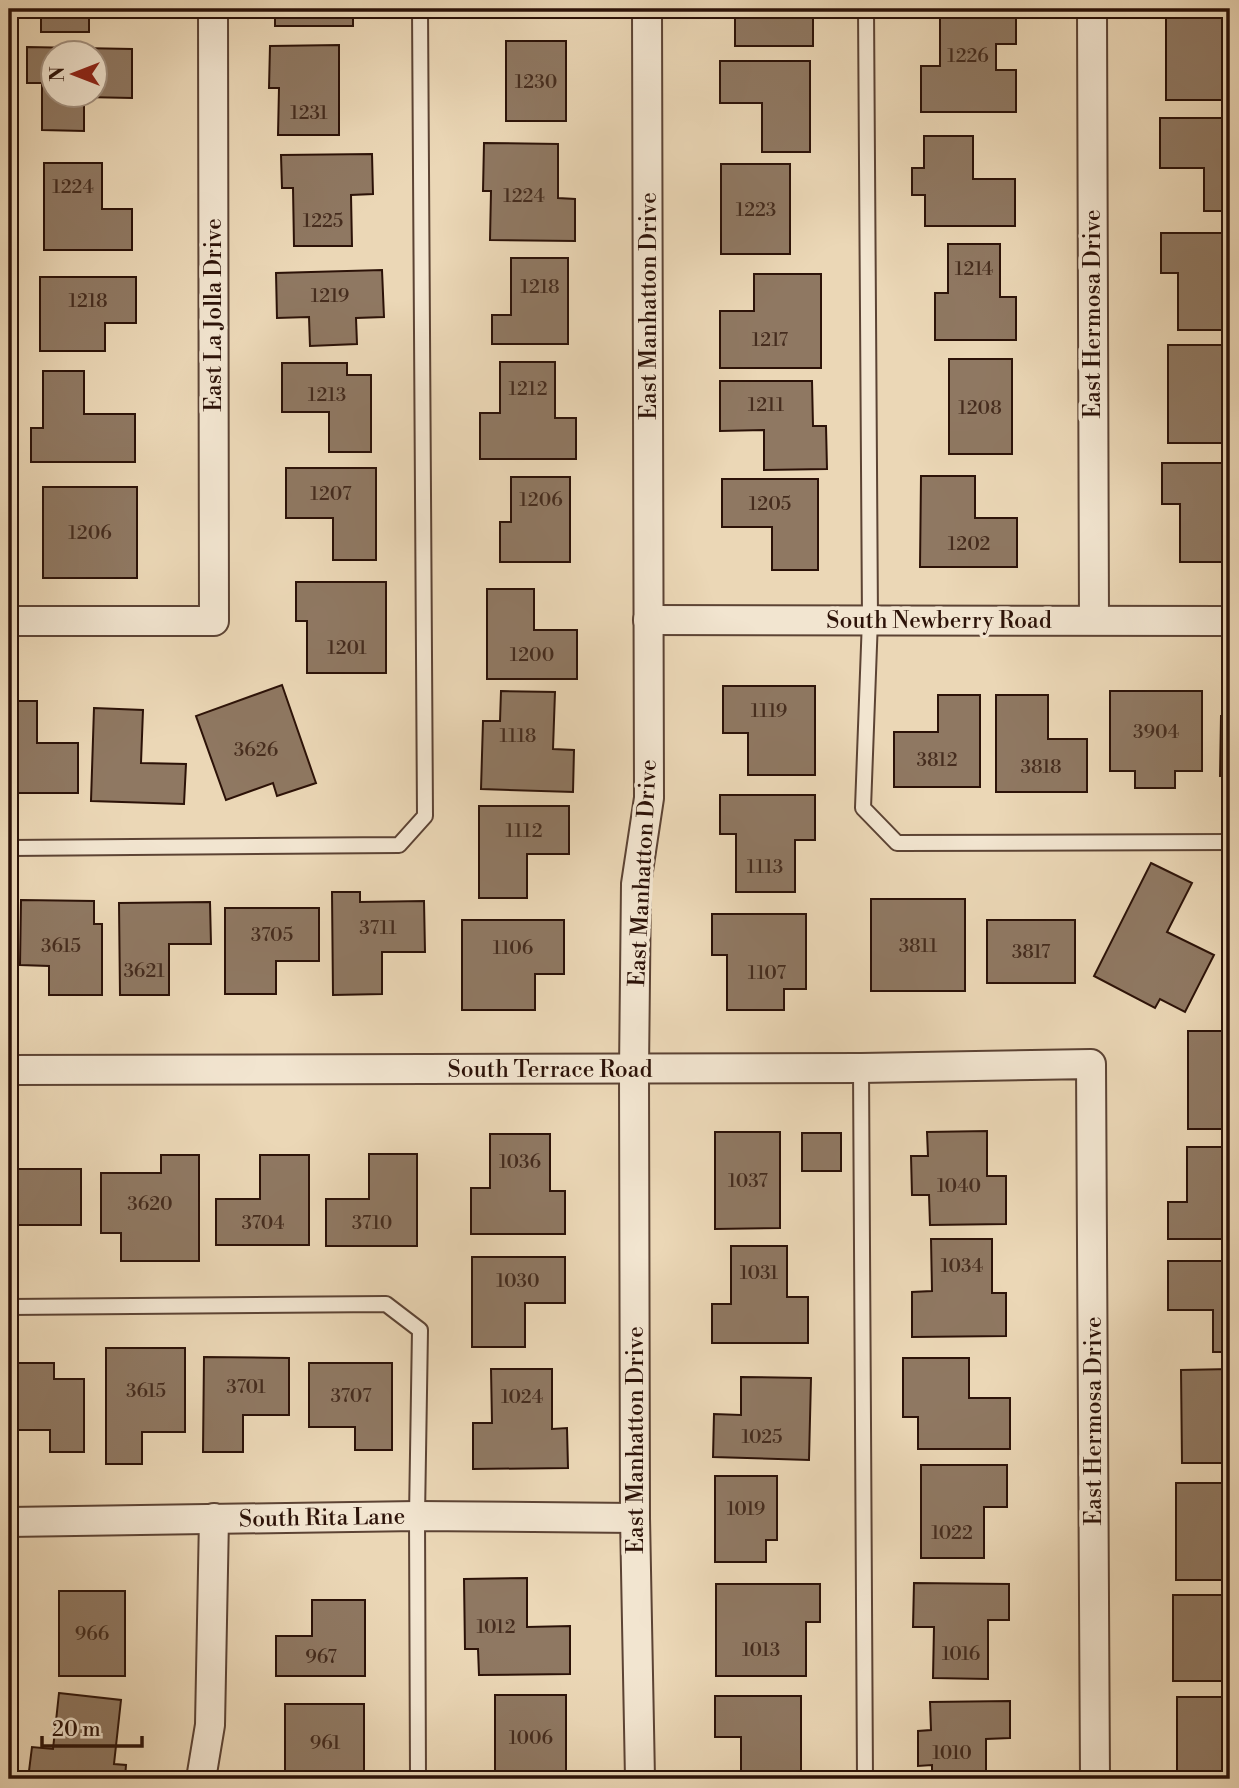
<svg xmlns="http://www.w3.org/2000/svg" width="1239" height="1788" font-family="'Libre Bodoni',serif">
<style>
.building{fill:#8f7862;stroke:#2c1208;stroke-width:2;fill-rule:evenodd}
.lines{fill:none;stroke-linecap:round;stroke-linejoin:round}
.lane-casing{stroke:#5c4334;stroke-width:18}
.street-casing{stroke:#5c4334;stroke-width:32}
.lane{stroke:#f2e5d0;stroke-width:14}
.street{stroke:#f2e5d0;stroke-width:28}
.labels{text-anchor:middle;stroke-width:7;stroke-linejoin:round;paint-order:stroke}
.number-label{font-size:19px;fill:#452c1e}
.street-label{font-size:23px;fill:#2c1208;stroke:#f2e5d0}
</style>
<rect width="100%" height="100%" fill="#ebd7b6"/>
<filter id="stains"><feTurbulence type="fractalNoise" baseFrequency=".00286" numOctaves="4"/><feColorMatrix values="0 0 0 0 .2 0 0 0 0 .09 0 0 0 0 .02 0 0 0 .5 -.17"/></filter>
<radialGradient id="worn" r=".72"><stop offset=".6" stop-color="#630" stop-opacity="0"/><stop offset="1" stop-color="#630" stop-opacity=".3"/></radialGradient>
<g class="building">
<rect x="41" y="9" width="48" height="23"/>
<rect x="275" y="9" width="78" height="17"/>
<polygon points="479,9 552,9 552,10 479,12"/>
<rect x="735" y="9" width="78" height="37"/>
<rect x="1166" y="9" width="64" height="91"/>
<polygon points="940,14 1016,14 1016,44 996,44 996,70 1016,70 1016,112 921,112 921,66 940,66"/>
<rect x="506" y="41" width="60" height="80"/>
<polygon points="339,45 339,135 278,135 279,88 269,88 270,46"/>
<path d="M27 47 132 49V98L84 97V131L42 130V83H27ZM52 52H94V94H52Z"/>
<polygon points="720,61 810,61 810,152 762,152 762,103 720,103"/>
<polygon points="1160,118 1230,118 1230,211 1204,211 1204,168 1160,168"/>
<polygon points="924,136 973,136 973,179 1015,179 1015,226 925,226 925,195 912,195 912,168 924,168"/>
<polygon points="484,143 558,144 558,198 575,199 575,241 490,240 491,191 483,191"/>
<polygon points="372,154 373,194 351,195 352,246 294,246 293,188 282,188 281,155"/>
<polygon points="44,163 102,163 102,209 132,209 132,250 44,250"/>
<rect x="721" y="164" width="69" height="90"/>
<polygon points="1161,233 1230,233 1230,330 1178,330 1178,273 1161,273"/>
<polygon points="948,244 1000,244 1000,297 1016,297 1016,340 935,340 935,293 948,293"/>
<polygon points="511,258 568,258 568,344 492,344 492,315 511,315"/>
<polygon points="382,270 384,317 356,318 357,344 310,346 309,317 277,318 276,273"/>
<polygon points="754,274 821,274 821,368 720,368 720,311 754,311"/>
<polygon points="40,277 136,277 136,323 105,323 105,351 40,351"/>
<rect x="1168" y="345" width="60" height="98"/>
<rect x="949" y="359" width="63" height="95"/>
<polygon points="500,362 555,362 555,418 576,418 576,459 480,459 480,413 500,413"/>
<polygon points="282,363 347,363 347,375 371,375 371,452 329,452 329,412 282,412"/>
<polygon points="43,371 84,371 84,414 135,414 135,462 31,462 31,428 43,428"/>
<polygon points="720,381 812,381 813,426 826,426 827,469 764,470 764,430 720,431"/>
<polygon points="1162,463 1230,463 1230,562 1180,562 1180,504 1162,504"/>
<polygon points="286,468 376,468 376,560 333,560 333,518 286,518"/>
<polygon points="921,476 975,476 975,518 1017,518 1017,567 920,567"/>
<polygon points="511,477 570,477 570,562 500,562 500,522 511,522"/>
<polygon points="722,479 818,479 818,570 772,570 772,527 722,527"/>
<rect x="43" y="487" width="94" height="91"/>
<polygon points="296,582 386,582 386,673 307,673 307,621 296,621"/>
<polygon points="487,589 534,589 534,630 577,630 577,679 487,679"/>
<polygon points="282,685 316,783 277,796 273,783 226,800 196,716"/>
<polygon points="723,686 815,686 815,775 748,775 748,733 723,733"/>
<polygon points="501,691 555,692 553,749 574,750 573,792 481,789 483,721 500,721"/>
<polygon points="1110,691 1202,691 1202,771 1175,771 1175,788 1135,788 1135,771 1110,771"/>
<polygon points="938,695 980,695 980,787 894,787 894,732 938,732"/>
<polygon points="996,695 1048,695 1048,739 1087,739 1087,792 996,792"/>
<polygon points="9,701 37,701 37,743 78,743 78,793 9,793"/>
<polygon points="94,708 143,710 141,763 186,764 184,804 91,801"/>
<polygon points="1221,716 1230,716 1230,776 1220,776"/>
<polygon points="720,795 815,795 815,840 795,840 795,892 736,892 736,834 720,834"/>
<polygon points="479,806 569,806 569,854 527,854 527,898 479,898"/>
<polygon points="1151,863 1192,883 1167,932 1214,955 1185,1012 1160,999 1155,1008 1094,976"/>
<polygon points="332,892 360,892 360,902 424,901 425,952 382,952 382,994 333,995"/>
<rect x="871" y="899" width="94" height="92"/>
<polygon points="21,900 94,901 94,924 102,924 102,995 49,995 49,966 20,965"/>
<polygon points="210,902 211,944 169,944 169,995 120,995 119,903"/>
<polygon points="225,908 319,908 319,961 276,961 276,994 225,994"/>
<polygon points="712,914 806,914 806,989 784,989 784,1010 727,1010 727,955 712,955"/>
<polygon points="462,920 564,920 564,974 535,974 535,1010 462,1010"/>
<rect x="987" y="920" width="88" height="63"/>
<rect x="1188" y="1031" width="42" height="98"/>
<polygon points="987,1131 987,1176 1006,1176 1006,1224 930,1225 929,1195 912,1195 911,1156 928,1156 927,1132"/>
<polygon points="715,1132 780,1132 780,1228 715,1229"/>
<rect x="802" y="1133" width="39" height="38"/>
<polygon points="490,1134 550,1134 550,1191 565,1191 565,1234 471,1234 471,1188 490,1188"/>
<polygon points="1187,1147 1230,1147 1230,1239 1168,1239 1168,1202 1187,1202"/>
<polygon points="369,1154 417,1154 417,1246 326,1246 326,1199 369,1199"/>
<polygon points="161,1155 199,1155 199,1261 121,1261 121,1233 101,1233 101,1173 161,1173"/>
<polygon points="260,1155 309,1155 309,1245 216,1245 216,1199 260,1199"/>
<rect x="9" y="1169" width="72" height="56"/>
<polygon points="931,1239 992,1239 992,1293 1006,1293 1006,1336 912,1337 912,1292 932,1291"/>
<polygon points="731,1246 787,1246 787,1297 808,1297 808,1343 712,1343 712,1304 731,1304"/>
<polygon points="472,1257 565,1257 565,1303 525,1303 525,1347 472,1347"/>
<polygon points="1168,1261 1230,1261 1230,1352 1213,1352 1213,1310 1168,1310"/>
<polygon points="106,1348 185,1348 185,1432 142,1432 142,1464 106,1464"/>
<polygon points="204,1357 289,1358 289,1415 243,1415 243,1452 203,1452"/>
<polygon points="903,1358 969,1358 969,1398 1010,1398 1010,1449 918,1449 918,1417 903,1417"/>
<polygon points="9,1363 54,1363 54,1379 84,1379 84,1452 50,1452 50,1430 9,1430"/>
<polygon points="309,1363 392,1363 392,1450 355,1450 355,1427 309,1427"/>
<polygon points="491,1369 552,1369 552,1429 567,1428 568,1468 473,1469 473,1423 492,1423"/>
<polygon points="1230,1369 1230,1463 1182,1463 1181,1370"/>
<polygon points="741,1377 811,1378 809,1460 713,1457 714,1414 741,1415"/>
<polygon points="921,1465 1007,1465 1007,1507 984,1507 984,1558 921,1558"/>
<polygon points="715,1476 777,1476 777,1540 766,1540 766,1562 715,1562"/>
<rect x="1176" y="1483" width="54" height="97"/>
<polygon points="527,1578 527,1627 570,1626 570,1674 479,1675 478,1649 465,1649 464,1579"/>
<polygon points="914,1583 1009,1584 1009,1620 988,1620 988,1679 933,1678 934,1627 913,1627"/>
<polygon points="716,1584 820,1584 820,1622 806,1622 806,1676 716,1676"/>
<rect x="59" y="1591" width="66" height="85"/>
<rect x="1173" y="1595" width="57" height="86"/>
<polygon points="312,1600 365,1600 365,1676 276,1676 276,1636 312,1636"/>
<polygon points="59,1693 121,1700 114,1764 126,1765 125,1779 28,1779 32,1747 53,1749"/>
<rect x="495" y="1695" width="71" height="84"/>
<polygon points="715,1696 801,1696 801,1779 741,1779 741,1737 715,1737"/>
<rect x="1177" y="1697" width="53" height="82"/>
<polygon points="1010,1701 1010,1738 986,1739 986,1779 932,1779 932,1765 918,1766 918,1731 931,1730 930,1702"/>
<rect x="285" y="1704" width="79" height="75"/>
</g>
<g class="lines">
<g class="lane-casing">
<g id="lane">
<polyline points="866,9 870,619 863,808 897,843 1230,842"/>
<polyline points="9,848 399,845 425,816 420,9"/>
<polyline points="861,1068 865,1779"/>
<polyline points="9,1307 386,1304 420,1330 417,1516 418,1779"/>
</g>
</g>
<g class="street-casing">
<g id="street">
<polyline points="1092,9 1094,620"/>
<polyline points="648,620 1230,621"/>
<polyline points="9,621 214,621 213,9"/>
<polyline points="9,1070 861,1068 1091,1064 1095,1779"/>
<polyline points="9,1522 417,1516 635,1518"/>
<polyline points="201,1779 210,1725 214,1518"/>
<polyline points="640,1779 635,1518 634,1070 636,884 649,798 647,9"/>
</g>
</g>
<use href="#lane" class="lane"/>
<use href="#street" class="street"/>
</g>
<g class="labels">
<g class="number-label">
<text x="968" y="62">1226</text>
<text x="536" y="88">1230</text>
<text x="309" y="119">1231</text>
<text x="73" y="193">1224</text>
<text x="524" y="202">1224</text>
<text x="756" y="216">1223</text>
<text x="323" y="227">1225</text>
<text x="974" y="275">1214</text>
<text x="540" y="293">1218</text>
<text x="330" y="302">1219</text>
<text x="88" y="307">1218</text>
<text x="770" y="346">1217</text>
<text x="528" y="395">1212</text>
<text x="327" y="401">1213</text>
<text x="766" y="411">1211</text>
<text x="980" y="414">1208</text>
<text x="331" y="500">1207</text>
<text x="541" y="506">1206</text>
<text x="770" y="510">1205</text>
<text x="90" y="539">1206</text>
<text x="969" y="550">1202</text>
<text x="347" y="654">1201</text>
<text x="532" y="661">1200</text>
<text x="769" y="717">1119</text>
<text x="1156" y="738">3904</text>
<text x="518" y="742">1118</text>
<text x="256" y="756">3626</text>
<text x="937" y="766">3812</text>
<text x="1041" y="773">3818</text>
<text x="524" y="837">1112</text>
<text x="765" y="873">1113</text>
<text x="378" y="934">3711</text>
<text x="272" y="941">3705</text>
<text x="61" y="952">3615</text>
<text x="918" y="952">3811</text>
<text x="513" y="954">1106</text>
<text x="1031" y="958">3817</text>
<text x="144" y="977">3621</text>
<text x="767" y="979">1107</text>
<text x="520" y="1168">1036</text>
<text x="748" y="1187">1037</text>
<text x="959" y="1192">1040</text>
<text x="150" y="1210">3620</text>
<text x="263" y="1229">3704</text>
<text x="372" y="1229">3710</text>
<text x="962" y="1272">1034</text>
<text x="759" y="1279">1031</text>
<text x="518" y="1287">1030</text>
<text x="246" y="1393">3701</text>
<text x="146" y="1397">3615</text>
<text x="351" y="1402">3707</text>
<text x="522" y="1403">1024</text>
<text x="762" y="1443">1025</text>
<text x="746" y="1515">1019</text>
<text x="952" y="1539">1022</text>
<text x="496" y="1633">1012</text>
<text x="92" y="1640">966</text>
<text x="761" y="1656">1013</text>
<text x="961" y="1660">1016</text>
<text x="321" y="1663">967</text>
<text x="531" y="1744">1006</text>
<text x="325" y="1749">961</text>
<text x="952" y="1759">1010</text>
</g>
<g class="street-label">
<text transform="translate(648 306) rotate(-90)" y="8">East Manhatton Drive</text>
<text transform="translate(1092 314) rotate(-90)" y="8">East Hermosa Drive</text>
<text transform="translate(213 315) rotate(-90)" y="8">East La Jolla Drive</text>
<text x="939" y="628">South Newberry Road</text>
<text transform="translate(642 873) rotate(-87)" y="8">East Manhatton Drive</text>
<text x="550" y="1077">South Terrace Road</text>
<text transform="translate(1093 1421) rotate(-90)" y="8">East Hermosa Drive</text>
<text transform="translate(635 1440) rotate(-90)" y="8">East Manhatton Drive</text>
<text transform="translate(322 1517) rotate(-1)" y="8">South Rita Lane</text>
</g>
</g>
<rect width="1239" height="1788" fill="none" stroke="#ebd7b6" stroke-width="35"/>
<rect x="10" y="10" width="1218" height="1767" fill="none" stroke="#2c1208" stroke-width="3.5"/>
<rect x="18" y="18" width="1204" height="1753" fill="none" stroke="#2c1208" stroke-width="2"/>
<g transform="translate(74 74) rotate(270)"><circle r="33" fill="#f2e5d0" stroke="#a39180" stroke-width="2"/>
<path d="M0-5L12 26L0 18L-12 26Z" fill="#8f2418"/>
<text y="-10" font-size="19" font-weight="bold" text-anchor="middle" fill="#2c1208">N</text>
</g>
<path d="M42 1736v10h100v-10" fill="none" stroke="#2c1208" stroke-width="3.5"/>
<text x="52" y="1736" font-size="21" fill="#2c1208" stroke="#f2e5d0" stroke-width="5" paint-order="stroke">20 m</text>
<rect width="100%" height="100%" filter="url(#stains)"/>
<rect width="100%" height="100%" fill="url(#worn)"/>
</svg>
